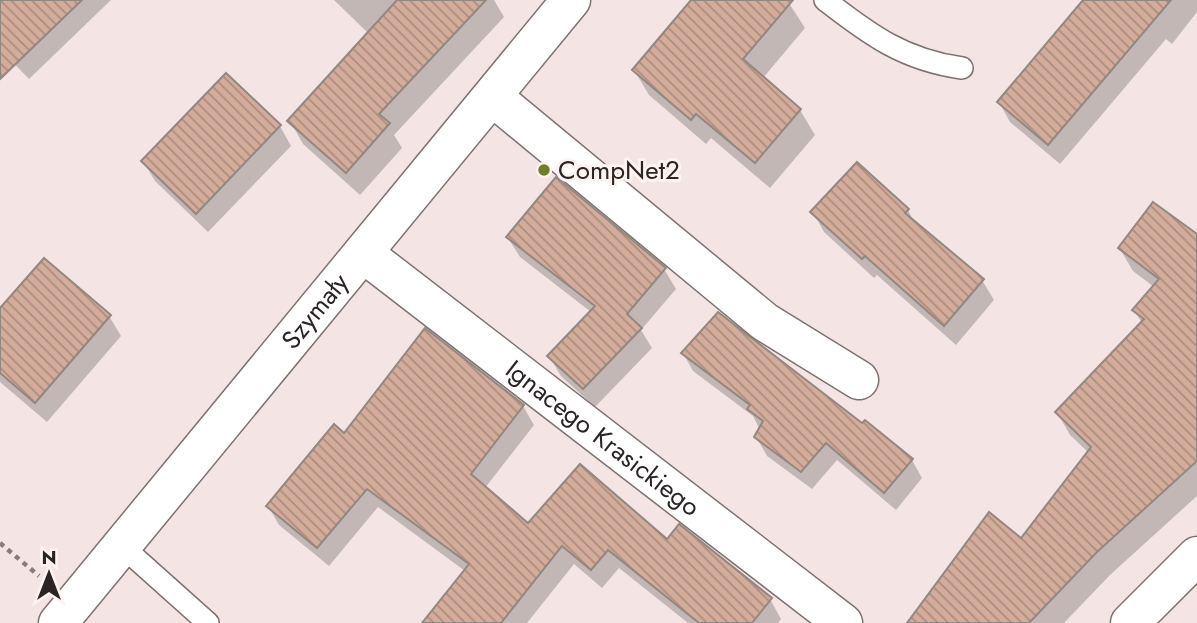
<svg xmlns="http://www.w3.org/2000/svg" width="1197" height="623" font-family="Jost,sans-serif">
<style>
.shadow{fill:#0003}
.building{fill:url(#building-back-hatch);stroke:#938782;stroke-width:2}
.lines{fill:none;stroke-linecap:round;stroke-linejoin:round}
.lane-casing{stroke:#7e7270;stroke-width:24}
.street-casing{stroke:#7e7270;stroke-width:41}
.secondary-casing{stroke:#7e7270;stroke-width:41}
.path{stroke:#877d7c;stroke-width:4.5;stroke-dasharray:5 5;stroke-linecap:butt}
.lane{stroke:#fff;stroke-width:21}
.street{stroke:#fff;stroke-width:38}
.secondary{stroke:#fff;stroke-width:38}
.poi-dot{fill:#707d2a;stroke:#fff3f2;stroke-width:2.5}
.labels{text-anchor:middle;stroke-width:6;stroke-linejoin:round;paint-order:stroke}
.poi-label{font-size:26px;fill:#2a2524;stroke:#fff3f2;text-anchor:start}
.street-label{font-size:26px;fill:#2a2524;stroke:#fff3f2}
</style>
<defs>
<pattern id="building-back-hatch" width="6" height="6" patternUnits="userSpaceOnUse" patternTransform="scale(1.75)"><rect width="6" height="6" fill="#d4ac9b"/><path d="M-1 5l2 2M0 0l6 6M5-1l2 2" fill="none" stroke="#ac8c7e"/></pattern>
</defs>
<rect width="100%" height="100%" fill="#f4e5e4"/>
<g class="shadow">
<polygon points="3,0 111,0 29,79 0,49"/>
<polygon points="334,0 494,0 504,17 394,135 402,148 360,195 303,144 290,121 368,33"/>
<polygon points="693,0 787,0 805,28 763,78 800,110 815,135 770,188 711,138 706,144 649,95 634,70"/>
<polygon points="1085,0 1197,0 1197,12 1172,44 1166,39 1060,164 1010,122 999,102"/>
<polygon points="280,126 291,146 208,232 155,181 143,161"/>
<polygon points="908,210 915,224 982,280 994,300 956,345 877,275 874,278 824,232 813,212"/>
<polygon points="1197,237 1197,496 1110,575 1064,623 918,623 1021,540 1089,453 1070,435 1057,412 1142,323 1134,310 1154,287 1133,271 1120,249"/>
<polygon points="508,238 664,269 676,289 641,330 652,348 595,407 561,376 549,356 591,312 520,257"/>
<polygon points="0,311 109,316 121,336 47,422 0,382"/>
<polygon points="683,353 863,426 912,460 922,478 896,510 837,460 812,489 767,456 756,437 759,428 753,416 693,371"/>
<polygon points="523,406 534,425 485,488 528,526 667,542 770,599 781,619 778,623 688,623 619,568 602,588 574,564 527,623 440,623 465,571 378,507 329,566 279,525 268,506 345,435"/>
</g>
<g class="building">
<polygon points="0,0 82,0 0,79"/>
<polygon points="397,0 486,0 379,114 390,123 346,173 287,121"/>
<polygon points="691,0 793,0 743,59 801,109 755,163 696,114 691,120 632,70"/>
<polygon points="1083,0 1171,0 1048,145 997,102"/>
<polygon points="226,73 281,125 196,214 141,161"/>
<polygon points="857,162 909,209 905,213 984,279 944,326 865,256 862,259 810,212"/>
<polygon points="556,177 666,268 627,314 642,328 583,389 547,356 595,306 506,237"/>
<polygon points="1153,202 1197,234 1197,461 1097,552 1029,623 907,623 989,512 1021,538 1091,447 1055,412 1144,319 1132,310 1159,279 1118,248"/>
<polygon points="44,258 111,315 35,403 0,373 0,308"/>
<polygon points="718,312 862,423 865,420 913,459 884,493 826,443 801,472 754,437 763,421 747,409 750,405 681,353"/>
<polygon points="425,328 524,405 471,474 528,523 580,464 667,539 679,524 772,598 752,623 699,623 608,550 591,570 562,546 501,623 422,623 469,564 367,489 317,548 266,506 334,424 344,433"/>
</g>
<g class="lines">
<g class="lane-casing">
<g id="lane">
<path d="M825 0C870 35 904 60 962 68"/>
<polyline points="123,547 208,623"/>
</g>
</g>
<g class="street-casing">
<g id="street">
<polyline points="493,97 765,322 859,380"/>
<path id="s1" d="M363 253 843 623"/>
</g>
</g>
<g class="secondary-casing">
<g id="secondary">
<path id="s2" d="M58 623 571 0"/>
<polyline points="1130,623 1197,556"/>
</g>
</g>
<polyline class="path" points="0,543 39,576"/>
<use href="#lane" class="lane"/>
<use href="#street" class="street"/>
<use href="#secondary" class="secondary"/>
</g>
<circle class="poi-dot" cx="544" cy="170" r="7"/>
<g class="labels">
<g class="poi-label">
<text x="558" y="179">CompNet2</text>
</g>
<g class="street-label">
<text dy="9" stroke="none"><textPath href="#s2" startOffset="404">Szymały</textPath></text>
<text dy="9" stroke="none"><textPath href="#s1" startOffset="303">Ignacego Krasickiego</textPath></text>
</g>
</g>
<g transform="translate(49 574)" stroke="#fff3f2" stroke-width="5" paint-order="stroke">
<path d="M0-5L12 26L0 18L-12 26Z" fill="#2a2524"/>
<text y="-10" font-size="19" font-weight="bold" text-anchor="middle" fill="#2a2524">N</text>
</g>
</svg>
